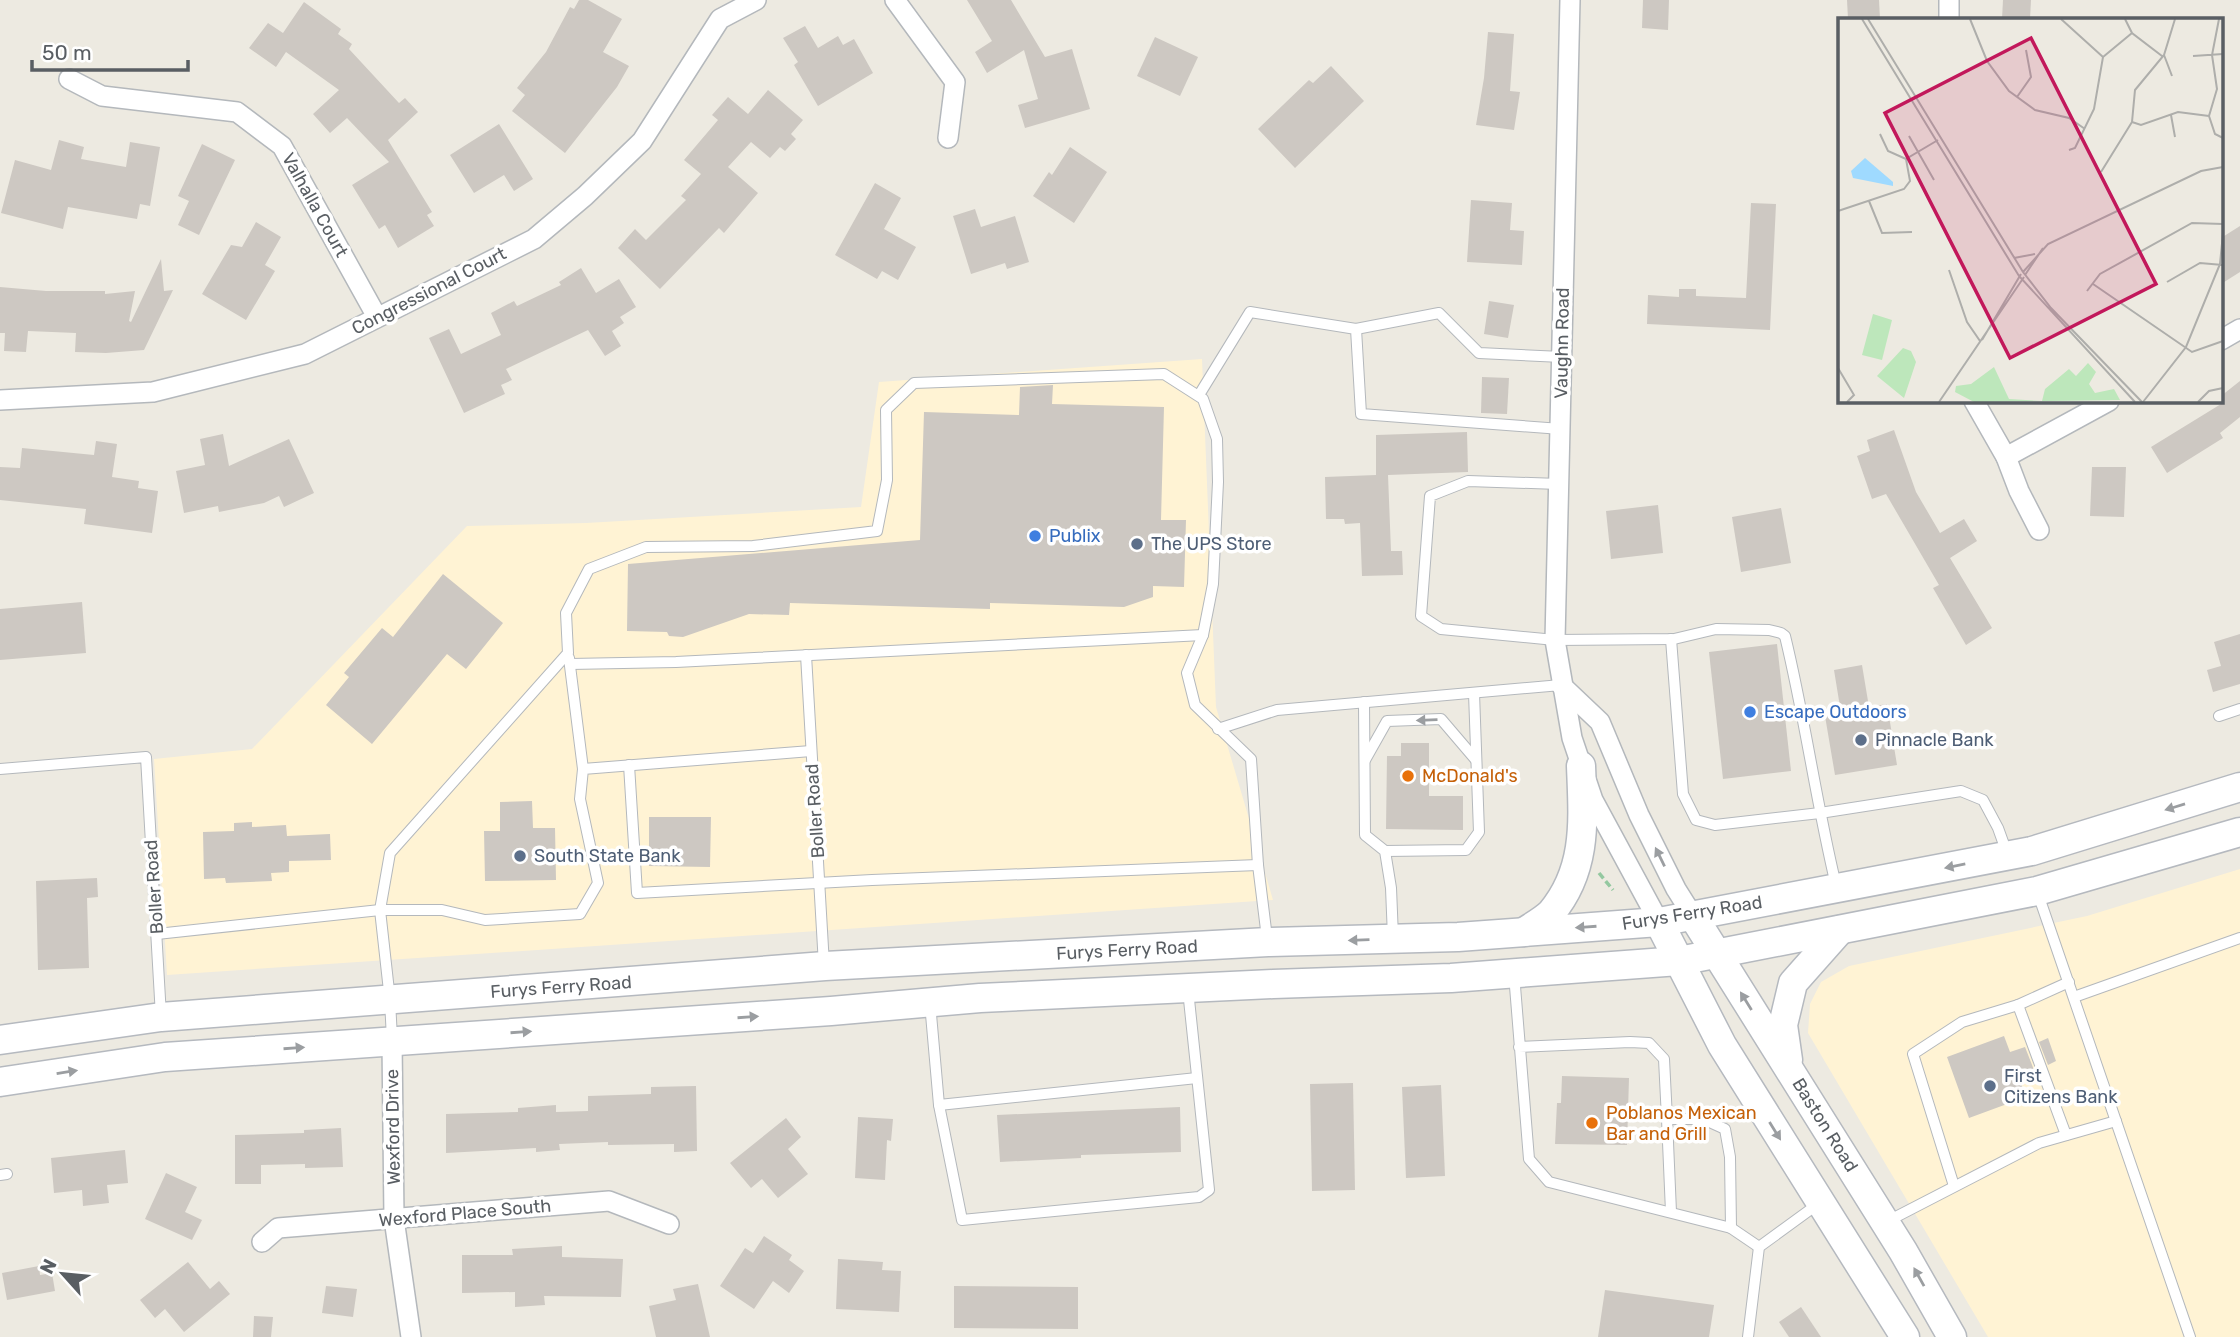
<svg xmlns="http://www.w3.org/2000/svg" width="2240" height="1337" font-family="Rubik,sans-serif">
<style>
.commercial{fill:#fff3d4}
.building{fill:#cdc8c2}
.lines{fill:none;stroke-linecap:round;stroke-linejoin:round}
.service-casing{stroke:#b4b8bc;stroke-width:12}
.minor-casing{stroke:#b4b8bc;stroke-width:22}
.secondary-casing{stroke:#b5b9bf;stroke-width:31}
.path{stroke:#94c8a0;stroke-width:3.5;stroke-dasharray:7 3.5;stroke-linecap:butt}
.service{stroke:#fff;stroke-width:10}
.minor{stroke:#fff;stroke-width:19}
.secondary{stroke:#fff;stroke-width:28}
.oneway{fill:#9b9ea1}
.shop-dot{fill:#3f7fe0;stroke:#fff;stroke-width:2.5}
.service-dot{fill:#5c6f8a;stroke:#fff;stroke-width:2.5}
.food-dot{fill:#e8710a;stroke:#fff;stroke-width:2.5}
.labels{text-anchor:middle;stroke-width:7;stroke-linejoin:round;paint-order:stroke}
.street-label{font-size:18px;fill:#595e63;stroke:#fff}
.shop-label{font-size:18px;fill:#366cbe;stroke:#fff;text-anchor:start}
.service-label{font-size:18px;fill:#4e5e75;stroke:#fff;text-anchor:start}
.food-label{font-size:18px;fill:#c56008;stroke:#fff;text-anchor:start}
.inset-road{fill:none;stroke:#aeaeab;stroke-width:2}
.view{fill:#c2185b;fill-opacity:0.15;stroke:#c2185b;stroke-width:3.5}
.inset-edge{fill:none;stroke:#595e63;stroke-width:3.5}
</style>
<rect width="100%" height="100%" fill="#edeae1"/>
<g class="commercial">
<polygon points="1202,359 1216,707 1273,900 167,975 154,759 252,749 467,526 586,523 861,507 879,382"/>
<polygon points="2240,869 2240,1337 1988,1337 1808,1033 1810,1004 1821,982 1849,966 2087,916"/>
</g>
<g class="building">
<polygon points="579,0 588,0 622,19 603,52 629,66 617,87 565,153 512,111 525,95 517,88 546,52 570,7 574,9"/>
<polygon points="967,0 1011,0 1045,57 1072,49 1090,109 1025,128 1018,105 1038,99 1024,50 987,73 975,52 992,41"/>
<polygon points="1643,0 1669,0 1668,30 1642,28"/>
<polygon points="1847,0 1879,0 1880,19 1848,19"/>
<polygon points="2003,0 2031,0 2030,19 2002,19"/>
<polygon points="304,2 341,29 338,34 352,44 349,49 399,103 405,98 418,112 388,140 432,212 427,215 434,226 398,248 385,225 379,229 352,185 389,162 347,118 330,133 313,114 339,90 286,52 276,67 249,48 268,23 283,33"/>
<polygon points="805,26 818,48 838,36 843,45 854,39 873,73 818,106 794,65 798,62 783,38"/>
<polygon points="1488,32 1514,34 1510,91 1520,92 1514,130 1476,125 1484,78"/>
<polygon points="1155,37 1198,57 1180,96 1137,76"/>
<polygon points="1331,66 1364,101 1295,168 1258,129 1309,80 1313,83"/>
<polygon points="768,90 803,120 791,134 796,139 785,151 780,147 770,158 751,142 728,167 758,193 724,233 719,228 660,289 618,248 635,229 646,240 686,200 681,196 701,174 684,160 718,120 712,115 728,97 748,114"/>
<polygon points="499,124 533,179 514,191 504,175 474,193 450,155"/>
<polygon points="59,140 84,147 81,159 126,167 130,142 160,147 150,206 140,204 137,219 68,207 63,229 1,213 15,160 51,170"/>
<polygon points="202,144 235,160 199,235 178,225 189,201 178,196"/>
<polygon points="1070,147 1107,172 1074,223 1033,196 1049,172 1052,175"/>
<polygon points="875,183 901,198 884,229 916,247 898,280 882,271 877,279 835,255"/>
<polygon points="1471,200 1512,203 1510,230 1524,231 1522,265 1467,262"/>
<polygon points="1751,203 1776,204 1770,330 1647,324 1648,295 1679,297 1679,289 1696,289 1696,296 1746,298"/>
<polygon points="975,209 981,227 1015,216 1029,262 1007,269 1005,263 971,274 953,216"/>
<polygon points="256,222 281,237 265,265 275,271 246,320 202,294 231,245 242,247"/>
<polygon points="2240,226 2240,272 2221,284 2221,238"/>
<polygon points="161,259 164,291 173,290 144,350 106,353 75,352 76,333 28,331 26,352 4,351 5,333 0,333 0,287 46,291 105,291 105,294 135,291 129,321 131,322"/>
<polygon points="581,268 596,293 619,279 636,307 620,317 624,323 612,331 621,346 605,356 588,330 506,369 512,380 501,385 505,394 464,413 429,338 449,329 461,354 501,335 491,313 514,301 517,306 561,285 559,282"/>
<polygon points="1489,301 1514,305 1508,338 1484,334"/>
<polygon points="1482,377 1509,378 1507,414 1481,413"/>
<polygon points="2240,381 2240,417 2220,433 2223,438 2167,473 2151,447 2221,404 2221,396"/>
<polygon points="1053,385 1052,404 1164,407 1161,520 1186,520 1184,587 1153,586 1153,597 1124,607 990,603 990,609 790,603 789,615 749,614 683,637 669,636 667,632 627,631 628,564 920,540 924,412 1019,415 1020,387"/>
<polygon points="1894,430 1916,492 1940,533 1964,519 1977,541 1950,558 1992,628 1966,645 1933,588 1939,585 1886,494 1872,499 1857,456 1870,451 1867,440"/>
<polygon points="1467,432 1468,472 1388,475 1391,551 1402,551 1403,575 1362,576 1360,523 1345,524 1344,519 1326,519 1325,477 1376,475 1376,435"/>
<polygon points="223,434 229,466 289,439 314,493 284,507 279,496 264,503 219,512 218,506 184,513 176,471 205,465 200,439"/>
<polygon points="96,441 117,444 112,477 139,481 138,488 158,491 152,533 84,524 86,509 0,500 0,467 20,468 22,448 94,455"/>
<polygon points="2092,467 2126,467 2124,517 2090,516"/>
<polygon points="1658,505 1663,553 1611,559 1606,511"/>
<polygon points="1781,508 1791,563 1741,572 1732,517"/>
<polygon points="443,574 503,623 466,669 447,654 372,744 326,705 349,677 344,673 382,628 393,637"/>
<polygon points="82,602 86,653 0,660 0,609"/>
<polygon points="2240,634 2240,684 2213,692 2207,670 2221,666 2214,642"/>
<polygon points="1777,644 1791,771 1723,779 1709,652"/>
<polygon points="1862,665 1869,707 1887,704 1897,765 1835,775 1825,716 1841,713 1834,670"/>
<polygon points="1401,743 1429,743 1429,796 1463,796 1463,830 1386,829 1387,756 1401,756"/>
<polygon points="532,801 533,828 555,828 556,880 485,881 484,831 500,831 500,802"/>
<polygon points="649,817 711,817 710,867 649,866"/>
<polygon points="252,822 252,827 286,825 287,836 330,834 331,860 289,861 289,872 271,873 272,881 226,883 225,878 204,879 203,832 234,831 234,823"/>
<polygon points="97,878 98,897 87,898 89,968 38,970 36,881"/>
<polygon points="2004,1036 2010,1052 2025,1047 2034,1070 2018,1075 2026,1097 1969,1118 1947,1057"/>
<polygon points="2048,1038 2056,1061 2048,1065 2039,1042"/>
<polygon points="1562,1076 1629,1078 1627,1145 1555,1144 1557,1103 1561,1103"/>
<polygon points="1353,1083 1355,1190 1312,1191 1310,1084"/>
<polygon points="1441,1085 1445,1176 1406,1178 1402,1087"/>
<polygon points="696,1086 697,1151 674,1152 674,1144 608,1145 608,1142 559,1144 560,1150 536,1152 536,1148 446,1153 446,1114 518,1112 518,1108 556,1105 556,1112 588,1111 588,1096 651,1094 651,1087"/>
<polygon points="1180,1107 1181,1152 1081,1155 1081,1158 1000,1162 997,1115"/>
<polygon points="858,1117 893,1119 891,1141 887,1140 885,1180 855,1178"/>
<polygon points="786,1118 801,1137 788,1149 808,1174 778,1198 762,1179 751,1188 730,1163"/>
<polygon points="341,1128 343,1167 305,1168 305,1164 261,1165 261,1184 235,1184 235,1135 304,1133 304,1130"/>
<polygon points="125,1150 128,1183 107,1185 109,1203 83,1206 82,1190 54,1193 51,1158"/>
<polygon points="166,1173 197,1187 185,1212 202,1220 192,1240 145,1219"/>
<polygon points="764,1236 792,1255 789,1260 804,1271 789,1293 773,1281 754,1309 720,1286 745,1248 753,1253"/>
<polygon points="562,1246 562,1257 623,1259 621,1297 544,1296 545,1305 515,1307 515,1292 462,1293 462,1255 513,1255 512,1249"/>
<polygon points="838,1259 883,1262 882,1270 901,1271 899,1312 836,1309"/>
<polygon points="188,1262 210,1289 219,1281 230,1294 184,1332 165,1309 155,1318 140,1300"/>
<polygon points="39,1266 40,1275 52,1273 55,1291 7,1300 2,1273"/>
<polygon points="698,1284 710,1337 656,1337 649,1306 676,1300 673,1289"/>
<polygon points="326,1286 357,1289 353,1317 322,1313"/>
<polygon points="954,1286 1078,1287 1078,1329 954,1328"/>
<polygon points="1605,1290 1714,1305 1709,1337 1598,1337"/>
<polygon points="1801,1307 1821,1337 1789,1337 1779,1322"/>
<polygon points="254,1316 273,1317 271,1337 253,1337"/>
</g>
<g class="lines">
<g class="service-casing">
<g id="service">
<polyline points="1356,329 1439,313 1479,353 1562,357"/>
<polyline points="1199,395 1250,312 1356,329 1361,414 1561,429"/>
<path d="M1559 484 1468 481 1430 496 1421 616 1441 629 1555 640 1674 639 1716 629 1769 630 1781 633 1785 636C1805 718 1816 802 1836 885"/>
<polyline points="1671,639 1683,794 1696,820 1715,825 1820,813 1961,791 1983,800 1998,828 2007,853"/>
<polyline points="806,655 824,965"/>
<polyline points="569,658 583,769"/>
<polyline points="570,664 676,662 1203,635"/>
<polyline points="1364,702 1365,835 1385,851 1391,888 1393,937"/>
<polyline points="2219,716 2240,709"/>
<polyline points="1218,729 1277,710 1561,685"/>
<polyline points="1365,760 1387,721 1441,719 1476,760"/>
<polyline points="629,765 637,893 872,880 1258,865"/>
<polyline points="0,769 146,757 161,1016"/>
<polyline points="1385,851 1466,850 1479,832 1474,693"/>
<polyline points="2038,894 2190,1337"/>
<polyline points="157,934 380,910 442,910 485,920 580,914 598,883 580,799 583,769 811,751"/>
<polyline points="1514,974 1529,1159 1549,1182 1731,1228 1730,1157 1725,1129 1703,1119 1667,1119 1664,1059 1649,1043 1630,1042 1519,1047"/>
<polyline points="2074,997 2240,938"/>
<polyline points="930,1003 939,1105 962,1220 1199,1197 1209,1190 1188,990"/>
<polyline points="2018,1005 2066,1135"/>
<polyline points="392,1039 390,1000 380,910 390,853 568,653 566,613 589,569 646,547 753,546 877,531 887,480 886,410 914,383 1164,374 1203,399 1217,439 1218,482 1213,584 1203,635 1187,673 1195,705 1251,759 1258,865 1267,938"/>
<polyline points="939,1105 1197,1078"/>
<polyline points="1667,1119 1671,1212"/>
<polyline points="0,1175 7,1174"/>
<polyline points="1954,1186 1913,1054 1962,1022 2018,1005 2069,982"/>
<polyline points="1886,1222 2039,1143 2116,1121"/>
<polyline points="1731,1228 1759,1247"/>
<polyline points="1748,1337 1759,1247 1818,1204"/>
</g>
</g>
<g class="minor-casing">
<g id="minor">
<polyline points="895,0 955,82 948,138"/>
<polyline points="1570,0 1555,640 1572,738 1593,800 1659,922"/>
<polyline points="1949,0 1949,19"/>
<polyline points="69,79 102,96 237,112 282,146 377,317"/>
<polyline points="2221,340 2240,329"/>
<polyline points="0,400 153,392 305,354 534,239 585,196 642,141 720,19 756,0"/>
<polyline points="1974,401 2006,457 2019,491 2039,530"/>
<polyline points="2006,457 2109,401"/>
<polyline points="1561,685 1600,722 1639,815 1676,889 1693,916"/>
<polyline points="392,1041 394,1219 411,1337"/>
<polyline points="262,1242 278,1228 609,1201 669,1224"/>
</g>
</g>
<g class="secondary-casing">
<g id="secondary">
<polyline points="1693,916 1903,1251 1952,1337"/>
<polyline points="1659,922 1722,1045 1905,1337"/>
<path d="M1524 932C1533 926 1544 920 1551 913 1588 869 1583 819 1581 766"/>
<polyline points="0,1040 161,1017 825,966 1268,942 1458,937 1659,922 2032,851 2240,787"/>
<polyline points="1788,1060 1783,1025 1793,983 1840,930"/>
<polyline points="0,1082 165,1057 831,1011 980,998 1273,984 1451,978 1679,961 2037,891 2240,832"/>
</g>
</g>
<polyline class="path" points="1599,873 1613,890"/>
<use href="#service" class="service"/>
<use href="#minor" class="minor"/>
<use href="#secondary" class="secondary"/>
</g>
<defs><path id="oneway-solid" d="M-6-.8H1V-3.2L6.5 0L1 3.2V.8H-6Z" transform="scale(1.75)"/></defs>
<g class="oneway">
<use href="#oneway-solid" transform="translate(1427 720) rotate(178)"/>
<use href="#oneway-solid" transform="translate(2175 807) rotate(163)"/>
<use href="#oneway-solid" transform="translate(1660 857) rotate(-116)"/>
<use href="#oneway-solid" transform="translate(1955 866) rotate(169)"/>
<use href="#oneway-solid" transform="translate(1586 927) rotate(176)"/>
<use href="#oneway-solid" transform="translate(1359 940) rotate(178)"/>
<use href="#oneway-solid" transform="translate(1746 1001) rotate(-122)"/>
<use href="#oneway-solid" transform="translate(748 1017) rotate(-4)"/>
<use href="#oneway-solid" transform="translate(521 1032) rotate(-4)"/>
<use href="#oneway-solid" transform="translate(294 1048) rotate(-4)"/>
<use href="#oneway-solid" transform="translate(67 1072) rotate(-9)"/>
<use href="#oneway-solid" transform="translate(1775 1131) rotate(58)"/>
<use href="#oneway-solid" transform="translate(1919 1277) rotate(-119)"/>
</g>
<g class="shop-dot">
<circle cx="1035" cy="536" r="7"/>
<circle cx="1750" cy="712" r="7"/>
</g>
<g class="service-dot">
<circle cx="1137" cy="544" r="7"/>
<circle cx="1861" cy="740" r="7"/>
<circle cx="520" cy="856" r="7"/>
<circle cx="1990" cy="1086" r="7"/>
</g>
<g class="food-dot">
<circle cx="1408" cy="776" r="7"/>
<circle cx="1592" cy="1123" r="7"/>
</g>
<g class="labels">
<g class="street-label">
<text transform="translate(315 205) rotate(61)" y="6">Valhalla Court</text>
<text transform="translate(429 291) rotate(-27)" y="6">Congressional Court</text>
<text transform="translate(1562 343) rotate(-89)" y="6">Vaughn Road</text>
<text transform="translate(815 811) rotate(-94)" y="6">Boller Road</text>
<text transform="translate(154 887) rotate(-94)" y="6">Boller Road</text>
<text transform="translate(1692 913) rotate(-9)" y="6">Furys Ferry Road</text>
<text transform="translate(1127 950) rotate(-3)" y="6">Furys Ferry Road</text>
<text transform="translate(561 987) rotate(-4)" y="6">Furys Ferry Road</text>
<text transform="translate(1825 1125) rotate(58)" y="6">Baston Road</text>
<text transform="translate(393 1127) rotate(-91)" y="6">Wexford Drive</text>
<text transform="translate(465 1213) rotate(-5)" y="6">Wexford Place South</text>
</g>
<g class="shop-label">
<text x="1049" y="542">Publix</text>
<text x="1764" y="718">Escape Outdoors</text>
</g>
<g class="service-label">
<text x="1151" y="550">The UPS Store</text>
<text x="1875" y="746">Pinnacle Bank</text>
<text x="534" y="862">South State Bank</text>
<text x="2004" y="1082">First<tspan x="2004" dy="21">Citizens Bank</tspan></text>
</g>
<g class="food-label">
<text x="1422" y="782">McDonald's</text>
<text x="1606" y="1119">Poblanos Mexican<tspan x="1606" dy="21">Bar and Grill</tspan></text>
</g>
</g>
<g transform="translate(1838 18)">
<rect width="385" height="385" fill="#edeae1"/>
<path d="M35 296 54 302 44 342 24 337ZM65 330 73 333 78 344 66 380 39 358ZM250 345 258 354 251 366 257 375 276 371 282 382 136 384 117 374 118 368 133 366 156 349 171 381 204 383 207 371 231 351 238 358Z" fill="#bde7bb"/>
<path d="M27 140 55 164V168L15 160 13 153Z" fill="#9fdaff"/>
<path class="inset-road" d="M24 1 181 258 297 384M30 1 185 254 213 290 304 384M132 1 149 43 171 73 197 92 231 100 247 111M223 1 265 39M287 1 294 15 324 38M381 1 374 37 379 71 371 98 377 116 385 120M326 37 334 58M355 38 385 36M179 79 193 59 188 32M333 97 337 119M294 104 303 107 340 94 371 98M42 116 50 133 68 141M71 118 96 162M231 132 237 130 256 91 265 39 294 15M263 154 294 104 297 72 326 37 337 1M31 183 44 215 74 214M0 193 66 171 72 163 68 141 100 122M176 240 197 236M111 252 129 304 142 323M185 254 210 226 363 153 385 149M187 257 205 230M329 264 362 245 385 247M255 266 354 334 385 323M249 273 262 256 354 205 385 206M144 322 183 256M0 350 16 377 9 384M101 384 186 259M305 384 348 329 382 246 385 215M360 384 371 373 385 370"/>
<path class="view" d="M193 20 318 266 172 340 47 95Z"/>
<rect width="385" height="385" class="inset-edge"/>
</g>
<g transform="translate(63 1274) rotate(297)" stroke="#ffffff" stroke-width="5" paint-order="stroke">
<path d="M0-5L12 26L0 18L-12 26Z" fill="#595e63"/>
<text y="-10" font-size="19" font-weight="bold" text-anchor="middle" fill="#595e63">N</text>
</g>
<path d="M32 60v10h156v-10" fill="none" stroke="#595e63" stroke-width="3.5"/>
<text x="42" y="60" font-size="21" fill="#595e63" stroke="#ffffff" stroke-width="5" paint-order="stroke">50 m</text>
</svg>
